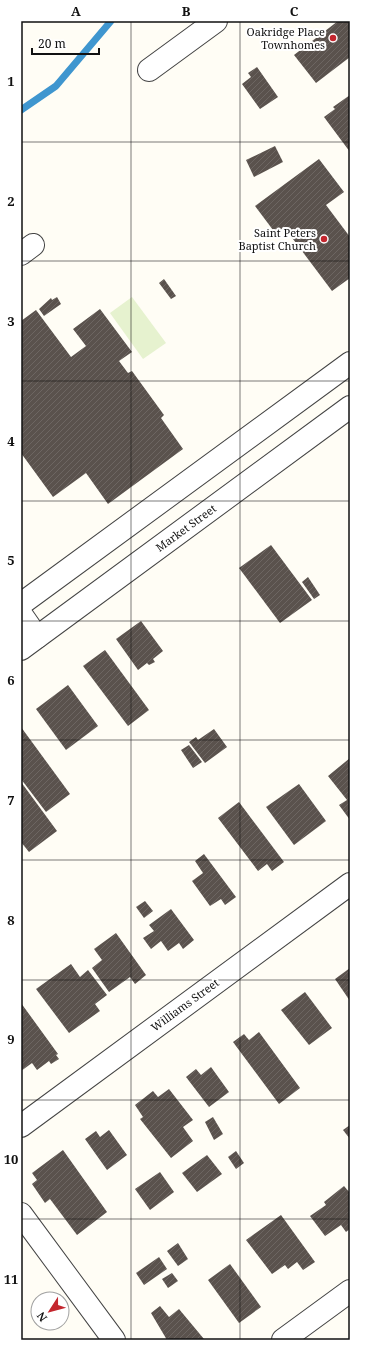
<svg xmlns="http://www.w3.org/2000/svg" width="371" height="1361" font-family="'Noto Serif',serif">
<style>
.pitch{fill:#e6f2cf}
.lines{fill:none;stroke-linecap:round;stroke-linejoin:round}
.stream{stroke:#3f96cf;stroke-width:7}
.building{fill:url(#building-hatch)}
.minor-casing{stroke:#444;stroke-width:24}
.minor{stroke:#fff;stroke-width:22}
.grid{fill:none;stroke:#111;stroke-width:1;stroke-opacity:0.55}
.poi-dot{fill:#c4262e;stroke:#fff;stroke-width:1.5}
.labels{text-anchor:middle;stroke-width:4;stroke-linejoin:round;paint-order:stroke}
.poi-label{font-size:11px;fill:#111;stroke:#fff;text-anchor:end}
.street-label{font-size:11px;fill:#111;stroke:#fff}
.neatline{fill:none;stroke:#111;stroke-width:1.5}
.grid-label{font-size:13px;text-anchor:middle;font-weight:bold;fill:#111}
</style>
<defs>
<pattern id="building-hatch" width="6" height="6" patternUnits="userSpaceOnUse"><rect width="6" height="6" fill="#5a524d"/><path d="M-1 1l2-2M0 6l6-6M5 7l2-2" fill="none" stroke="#6d6662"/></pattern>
</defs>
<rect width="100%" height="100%" fill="#fffdf5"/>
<polygon class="pitch" points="132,297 166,343 143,359 110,313"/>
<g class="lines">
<polyline class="stream" points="21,110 56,86 111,21"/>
</g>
<g class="building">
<polygon points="338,21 350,21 350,57 316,83 294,55"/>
<polygon points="257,67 278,97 260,109 242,84 251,77 248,73"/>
<polygon points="350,95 350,152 324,117 335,109 333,107"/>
<polygon points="275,146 283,162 254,177 246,160"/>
<polygon points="319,159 344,192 326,205 350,237 350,278 332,291 284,227 276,234 255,206"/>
<polygon points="164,279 176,296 171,299 159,283"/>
<polygon points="57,297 61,304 44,316 39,309 51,298 52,300"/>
<polygon points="100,309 132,352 119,361 128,373 132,371 164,415 161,418 183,449 108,504 86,473 53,497 21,453 21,321 36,310 71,357 86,346 73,329"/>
<polygon points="271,545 312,600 280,623 239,568"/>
<polygon points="308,577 320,595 314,599 302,582"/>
<polygon points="141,621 163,651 153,659 155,662 149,665 147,663 138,670 116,639"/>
<polygon points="105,650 149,710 128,726 83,666"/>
<polygon points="68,685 98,726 66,750 36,709"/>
<polygon points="21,727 70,794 46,812 21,779"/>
<polygon points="214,729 227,747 205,763 189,742 196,737 198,740"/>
<polygon points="189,745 202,762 193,768 181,750"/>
<polygon points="350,758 350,820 339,805 347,800 328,776"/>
<polygon points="21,782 57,831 29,852 21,842"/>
<polygon points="299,784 326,821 294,845 266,807"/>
<polygon points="239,802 284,862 272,871 267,864 258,871 218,818"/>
<polygon points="204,854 236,897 225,905 221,899 210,906 192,881 203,873 195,861"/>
<polygon points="145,901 153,911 144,918 136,907"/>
<polygon points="171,909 194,940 183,949 179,943 168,951 161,941 151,949 143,938 154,931 149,925"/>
<polygon points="116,933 146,975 135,984 130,977 109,992 92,968 102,960 94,949"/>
<polygon points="71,964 80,977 88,970 107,995 95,1004 100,1011 69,1033 36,989"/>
<polygon points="350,968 350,1001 335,979"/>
<polygon points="305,992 332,1028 309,1045 281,1010"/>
<polygon points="21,1003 58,1054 56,1055 59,1059 51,1064 49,1061 37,1070 32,1063 21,1071"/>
<polygon points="259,1032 300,1088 279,1104 233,1042 244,1034 249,1040"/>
<polygon points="211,1067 229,1092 209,1107 186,1077 196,1069 201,1075"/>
<polygon points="169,1089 193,1120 183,1127 193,1141 171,1158 140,1119 143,1117 135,1105 153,1091 158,1097"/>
<polygon points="213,1117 223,1134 214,1140 205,1122"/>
<polygon points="350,1125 350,1139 343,1130"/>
<polygon points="109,1130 127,1155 107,1170 85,1139 96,1131 100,1137"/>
<polygon points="63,1150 107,1212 77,1235 50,1199 45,1203 32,1184 37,1180 32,1173"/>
<polygon points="236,1151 244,1163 236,1169 228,1157"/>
<polygon points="207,1155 222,1174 197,1192 182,1173"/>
<polygon points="160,1172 174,1192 150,1210 135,1189"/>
<polygon points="344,1186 350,1193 350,1229 346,1232 341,1225 325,1236 310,1216 326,1205 324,1202"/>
<polygon points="281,1215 315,1262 303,1270 297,1262 288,1269 285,1265 272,1274 246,1240"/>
<polygon points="178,1243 188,1259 178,1266 167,1251"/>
<polygon points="159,1257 167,1269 144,1285 136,1273"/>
<polygon points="230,1264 261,1307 239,1323 208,1280"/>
<polygon points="172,1273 178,1281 168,1288 162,1279"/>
<polygon points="160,1306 169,1317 179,1309 204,1339 167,1340 151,1313"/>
</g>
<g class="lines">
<g class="minor-casing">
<g id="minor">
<polyline points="149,70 216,21"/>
<polyline points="21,254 33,245"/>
<polyline points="21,604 350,363"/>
<polyline points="21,614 37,637"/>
<polyline points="21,649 350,407"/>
<polyline points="21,1126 350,884"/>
<polyline points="21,1214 114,1340"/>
<polyline points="283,1340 350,1291"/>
</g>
</g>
<use href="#minor" class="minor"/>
</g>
<path class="grid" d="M131 21V1340M240 21V1340M21 142H350M21 261H350M21 381H350M21 501H350M21 621H350M21 740H350M21 860H350M21 980H350M21 1100H350M21 1219H350"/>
<g class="poi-dot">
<circle cx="333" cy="38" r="4"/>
<circle cx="324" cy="239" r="4"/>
</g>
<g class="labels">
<g class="poi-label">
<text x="325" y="36">Oakridge Place<tspan x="325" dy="13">Townhomes</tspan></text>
<text x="316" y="237">Saint Peters<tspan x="316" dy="13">Baptist Church</tspan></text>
</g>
<g class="street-label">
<text transform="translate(186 528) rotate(-36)" y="4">Market Street</text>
<text transform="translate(185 1005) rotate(-36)" y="4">Williams Street</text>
</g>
</g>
<rect width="371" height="1361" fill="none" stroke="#ffffff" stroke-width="44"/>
<g transform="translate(50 1311) rotate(234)"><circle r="19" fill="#ffffff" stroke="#a0a0a0"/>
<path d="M0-3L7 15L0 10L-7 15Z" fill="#c4262e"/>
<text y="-6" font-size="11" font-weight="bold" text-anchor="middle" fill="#111111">N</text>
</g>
<path d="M32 48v6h67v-6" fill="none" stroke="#111111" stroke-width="2"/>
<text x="38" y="48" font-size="12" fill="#111111" stroke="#ffffff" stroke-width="3" paint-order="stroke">20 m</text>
<rect x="22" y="22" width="327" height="1317" class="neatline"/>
<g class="grid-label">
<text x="76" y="16">A</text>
<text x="186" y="16">B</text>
<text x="294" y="16">C</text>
<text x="11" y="86">1</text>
<text x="11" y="206">2</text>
<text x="11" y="326">3</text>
<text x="11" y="446">4</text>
<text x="11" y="565">5</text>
<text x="11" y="685">6</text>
<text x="11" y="805">7</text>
<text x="11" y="925">8</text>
<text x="11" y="1044">9</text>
<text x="11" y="1164">10</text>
<text x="11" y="1284">11</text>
</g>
</svg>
